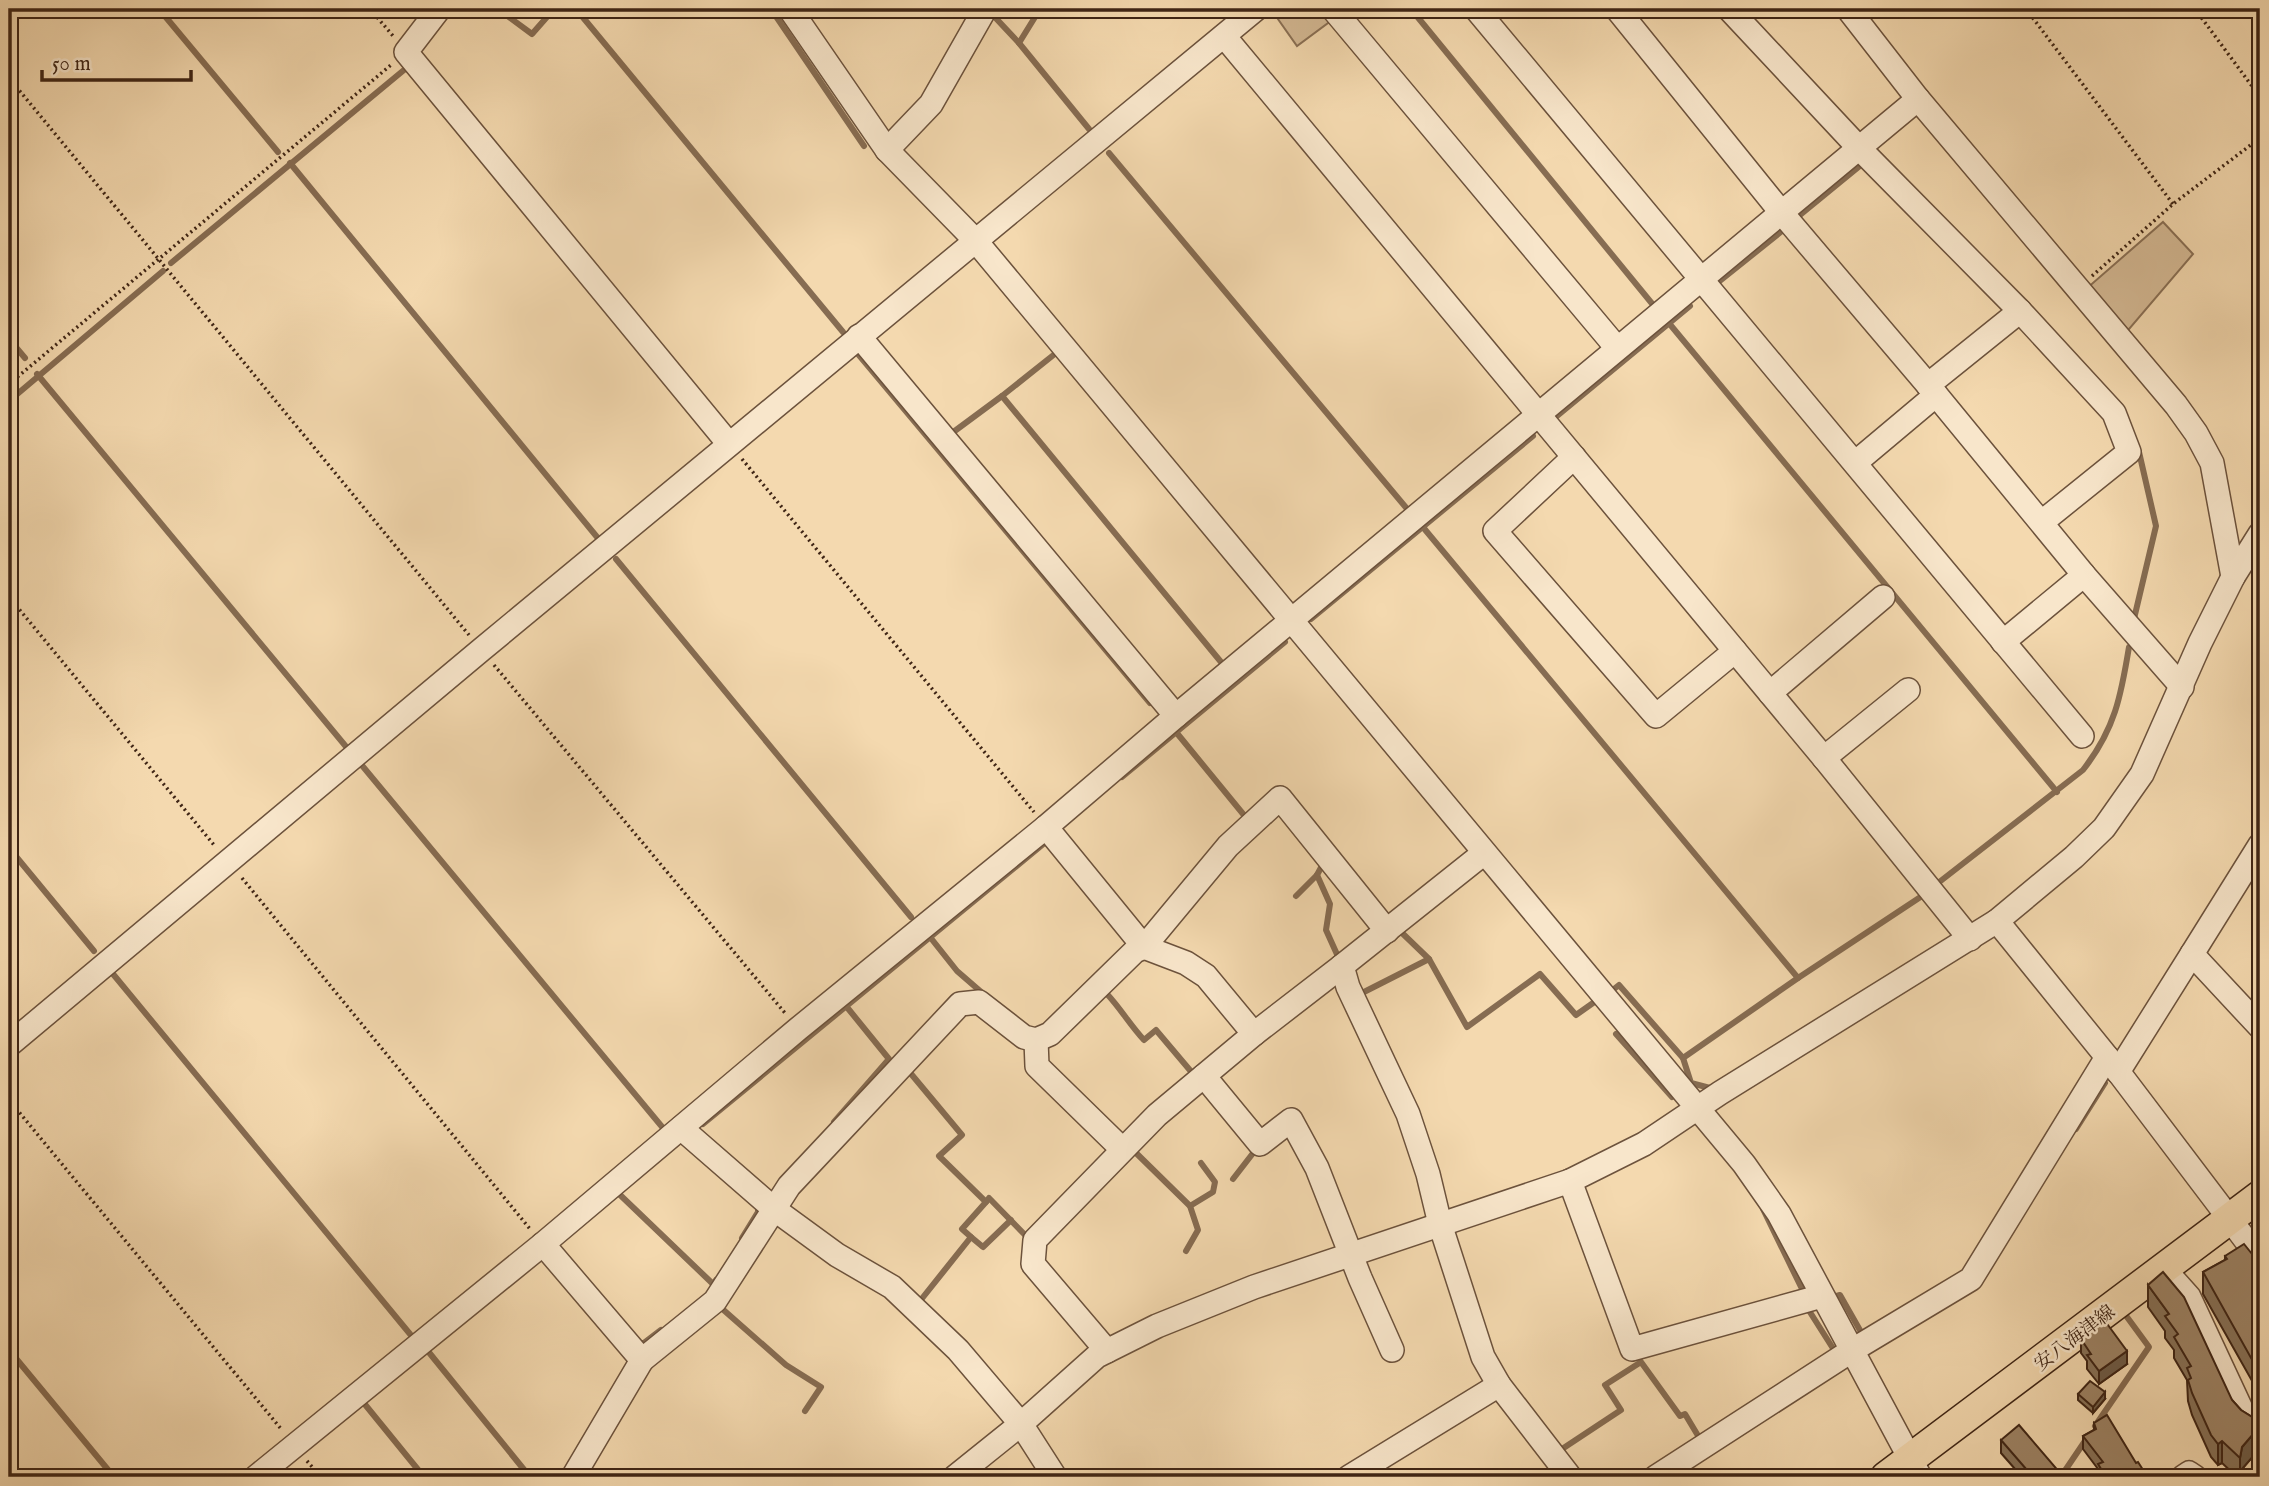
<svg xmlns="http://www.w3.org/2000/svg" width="2269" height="1486" font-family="'IM FELL English','Noto Serif JP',serif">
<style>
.green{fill:#d5ba95;stroke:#8a7055;stroke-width:2}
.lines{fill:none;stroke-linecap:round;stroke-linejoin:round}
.stream{stroke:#866c52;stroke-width:6}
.minor-casing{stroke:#6c523c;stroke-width:26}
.major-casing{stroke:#3f2515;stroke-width:33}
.path{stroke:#3f2515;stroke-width:3.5;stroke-dasharray:2 3.5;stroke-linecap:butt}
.minor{stroke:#f8e6cb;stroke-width:23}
.major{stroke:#f4d9af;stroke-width:30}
.wall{fill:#877157;stroke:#3f2515;stroke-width:2}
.shaded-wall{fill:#6e5c47;stroke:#3f2515;stroke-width:2}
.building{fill:#9d8365;stroke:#3f2515;stroke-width:2}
.labels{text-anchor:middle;stroke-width:5;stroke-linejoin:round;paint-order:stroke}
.street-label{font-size:19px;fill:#3f2515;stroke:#f8e6cb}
</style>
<rect width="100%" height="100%" fill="#f4d9af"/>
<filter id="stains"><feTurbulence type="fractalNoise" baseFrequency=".00286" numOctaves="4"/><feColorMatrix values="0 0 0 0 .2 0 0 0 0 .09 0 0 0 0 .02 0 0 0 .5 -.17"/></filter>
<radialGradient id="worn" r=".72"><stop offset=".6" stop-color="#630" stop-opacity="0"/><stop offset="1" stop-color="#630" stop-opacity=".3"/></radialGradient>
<g class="green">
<polygon points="1277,9 1323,9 1332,20 1297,46 1273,12"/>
<polygon points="2163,222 2193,254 2124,335 2086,289"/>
</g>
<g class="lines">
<g class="stream">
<polyline points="159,9 278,152"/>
<polyline points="498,9 532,34 554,9"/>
<polyline points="576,9 843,332"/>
<polyline points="771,9 864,146"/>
<polyline points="1411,9 1654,306"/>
<polyline points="989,14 990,12 1019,43 1089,129"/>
<polyline points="1019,43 1040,9"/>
<polyline points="1109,153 1408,510"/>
<polyline points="290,163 597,537"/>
<polyline points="1800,215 1861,165"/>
<polyline points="171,263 410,65"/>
<polyline points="1716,284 1782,231"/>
<polyline points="1668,322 2057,792"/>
<polyline points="9,339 25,358"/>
<polyline points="858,354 1150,703"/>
<polyline points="37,374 348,749"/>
<polyline points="1002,396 1056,353"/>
<polyline points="9,401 163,271"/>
<polyline points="1557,416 1690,306"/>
<polyline points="952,433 1002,396 1221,662"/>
<polyline points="1422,526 1798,978 1683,1058"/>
<polyline points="616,559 911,917"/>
<polyline points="1311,619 1533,436"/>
<polyline points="2133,623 2156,526 2139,452"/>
<polyline points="1176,732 1248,820"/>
<polyline points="360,763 663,1128"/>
<polyline points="1122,777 1285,642"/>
<polyline points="9,848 94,951"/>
<polyline points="1317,875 1330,904 1326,930 1340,961"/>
<path d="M1938 883 2083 770C2115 729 2121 696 2129 647"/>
<polyline points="1296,896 1317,875 1324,862"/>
<polyline points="1400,931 1429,959"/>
<polyline points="930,937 957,971 987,997"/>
<polyline points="113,974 410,1334"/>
<polyline points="1798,978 1922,896"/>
<polyline points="1359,988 1362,993 1429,959 1467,1027 1540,974 1576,1015 1593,1003"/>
<polyline points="1614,989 1619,985 1683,1058 1691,1083 1710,1088"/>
<path d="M1107 994C1121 1009 1130 1025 1144 1040L1156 1030 1194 1075"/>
<polyline points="1616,1034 1672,1097"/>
<polyline points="907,1069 962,1135 939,1156 986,1202 989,1198 1029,1239"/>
<polyline points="834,1122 889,1059 846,1006"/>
<polyline points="703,1124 1047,841"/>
<polyline points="2076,1129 2105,1083"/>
<polyline points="1132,1149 1190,1206 1198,1230 1186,1251"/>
<polyline points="1233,1179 1257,1148"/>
<polyline points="617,1192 713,1284 716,1280"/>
<polyline points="1190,1206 1213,1192 1215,1182 1201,1163"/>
<polyline points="1763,1209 1804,1293"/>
<polyline points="971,1237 983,1247 1011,1220"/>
<polyline points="742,1238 758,1212 758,1206"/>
<polyline points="1831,1292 1833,1297 1840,1295 1861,1332 1867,1335"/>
<polyline points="920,1301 971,1237 962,1229 986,1202"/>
<polyline points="719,1306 786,1365 821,1387 805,1411"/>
<polyline points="1808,1309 1834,1350"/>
<polyline points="636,1340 639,1343 644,1343 661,1330"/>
<polyline points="9,1350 114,1477"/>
<polyline points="427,1350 530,1477"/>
<polyline points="363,1402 424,1477"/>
<polyline points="2095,1426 2149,1347 2127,1317"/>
<polyline points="1559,1451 1621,1410 1605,1385 1641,1362 1680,1416 1685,1414 1700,1439"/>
<polyline points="2067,1477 2064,1472 2087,1438"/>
</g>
<g class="minor-casing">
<g id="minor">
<polyline points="439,9 406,52 729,444"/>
<polyline points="790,9 887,150 975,240 1744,1164 1779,1214 1920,1477"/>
<polyline points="1333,9 1617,348"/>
<polyline points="1476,9 2082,736"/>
<polyline points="1617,9 1781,212 1928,385 2084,575 2182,687"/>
<polyline points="1729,9 1859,148 2020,311 2114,413 2129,452 2042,522"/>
<polyline points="1848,9 1918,99"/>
<polyline points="1224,36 1824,758 1970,939"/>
<polyline points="887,150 931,104 985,9"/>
<polyline points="859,336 1176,716"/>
<polyline points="1928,385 2020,311"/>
<polyline points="1574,457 1495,531 1656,716 1735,651"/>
<polyline points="1855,463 1936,395"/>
<polyline points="2003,642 2084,575"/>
<polyline points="1770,693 1883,597"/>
<polyline points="1824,758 1908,690"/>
<polyline points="1484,853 1342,966 1348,987 1408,1114 1428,1174 1440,1224 1483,1357 1499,1385 1570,1477"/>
<polyline points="1997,921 2107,1057 2260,1259"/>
<polyline points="2192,954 2260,845"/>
<polyline points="1342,966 1254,1034 1206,976 1186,963 1144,947 1228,846 1280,798 1387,931"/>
<polyline points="1036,1040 1037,1066 1122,1149"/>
<polyline points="9,1045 481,650 1256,9"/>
<polyline points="2118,1072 2192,954 2260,1027"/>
<polyline points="1204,1076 1260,1144 1291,1120 1317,1168 1360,1278 1392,1350"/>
<polyline points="681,1128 774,1209 837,1255 892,1287 958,1350 1021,1424 1055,1477"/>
<polyline points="1570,1181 1632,1349 1822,1296"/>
<polyline points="543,1244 642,1360 573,1477"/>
<polyline points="2165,1270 2189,1297 2244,1415 2260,1428"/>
<polyline points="1107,1351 1033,1264 1035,1240 1157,1115 1254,1034"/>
<polyline points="642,1360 715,1301 789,1186 960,1004 979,1002 1024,1037 1036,1040 1050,1034 1135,951 1144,947 1046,827"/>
<polyline points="256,1477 543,1244 798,1029 1046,827 1176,716 1918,99 2176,405 2196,433 2212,463 2233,577"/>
<polyline points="955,1477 1021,1424 1097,1356 1157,1326 1254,1287 1570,1181 1644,1144 1720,1093 1997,921 2074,857 2104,828 2142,774 2200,643 2233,577 2260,534"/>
<polyline points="1349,1477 1499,1385"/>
<polyline points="1656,1477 1851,1351 1971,1279 2107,1057"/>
<polyline points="2183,1477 2189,1473 2195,1477"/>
</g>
</g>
<g class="major-casing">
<polyline id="major" points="1886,1477 2260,1196"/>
</g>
<g class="path">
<polyline points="370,9 394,37"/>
<polyline points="2026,9 2173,204"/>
<polyline points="2195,9 2260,97"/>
<polyline points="9,78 469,635"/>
<polyline points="2252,144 2260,138"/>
<polyline points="2092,276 2173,204 2252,144 2260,154"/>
<polyline points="9,384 391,65"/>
<polyline points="742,459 1034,812"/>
<polyline points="9,597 214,845"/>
<polyline points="494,665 785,1013"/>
<polyline points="242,878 530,1229"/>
<polyline points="9,1100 282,1430"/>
<polyline points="307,1461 321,1477"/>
</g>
<use href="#minor" class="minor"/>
<use href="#major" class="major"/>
</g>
<g class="wall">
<polygon points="2225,1256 2260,1264 2260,1395 2203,1294 2203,1272 2225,1260"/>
<polygon points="2148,1285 2232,1400 2241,1410 2257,1420 2260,1420 2260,1453 2254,1455 2242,1469 2240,1477 2237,1477 2222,1463 2218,1465 2211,1457 2192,1415 2188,1401 2187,1380 2174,1358 2174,1350 2165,1338 2165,1331 2148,1307"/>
<polygon points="2081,1339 2127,1364 2099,1384 2087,1369 2087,1361 2081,1353"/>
<polygon points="2078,1394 2105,1399 2093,1413 2078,1400"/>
<polygon points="2094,1423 2136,1463 2147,1477 2098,1477 2098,1469 2083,1449 2083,1436 2094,1430"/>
<polygon points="2001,1440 2061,1477 2022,1477 2001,1453"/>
</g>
<g class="shaded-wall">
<polygon points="2127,1351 2127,1364 2099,1384 2099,1371"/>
<polygon points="2105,1392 2105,1399 2093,1413 2093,1407"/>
<polygon points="2260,1432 2260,1453 2254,1455 2242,1469 2240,1477 2240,1458 2242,1447 2254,1433"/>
<polygon points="2222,1441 2222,1463 2218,1465 2218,1444"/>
</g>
<g class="building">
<polygon points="2244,1244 2260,1264 2260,1374 2203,1272 2227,1259 2225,1256"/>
<polygon points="2163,1272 2184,1297 2232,1400 2241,1410 2257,1420 2260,1420 2260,1432 2254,1433 2242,1447 2240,1458 2222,1441 2218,1444 2211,1435 2192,1393 2188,1380 2191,1378 2187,1368 2191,1366 2174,1337 2178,1334 2165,1316 2169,1314 2148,1285"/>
<polygon points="2105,1321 2127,1351 2099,1371 2087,1355 2091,1354 2081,1339"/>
<polygon points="2090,1381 2105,1392 2093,1407 2078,1394"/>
<polygon points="2107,1415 2136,1463 2138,1462 2147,1476 2145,1477 2106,1477 2098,1464 2103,1462 2083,1436 2096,1429 2094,1423"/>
<polygon points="2019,1425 2061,1474 2057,1477 2033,1477 2001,1440"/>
<polygon points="2260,1467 2260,1477 2251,1477 2248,1475 2252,1469 2258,1468"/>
</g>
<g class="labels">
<g class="street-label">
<text transform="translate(2074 1337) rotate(-37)" y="7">安八海津線</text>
</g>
</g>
<rect width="2269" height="1486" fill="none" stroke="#f4d9af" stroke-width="35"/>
<rect x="10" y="10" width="2248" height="1465" fill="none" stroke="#3f2515" stroke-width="3.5"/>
<rect x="18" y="18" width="2234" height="1451" fill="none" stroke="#3f2515" stroke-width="2"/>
<path d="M42 70v10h149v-10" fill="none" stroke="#3f2515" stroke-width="3.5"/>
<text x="52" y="70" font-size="21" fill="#3f2515" stroke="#f8e6cb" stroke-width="5" paint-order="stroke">50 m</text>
<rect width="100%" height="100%" filter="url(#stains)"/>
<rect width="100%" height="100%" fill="url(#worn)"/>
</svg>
